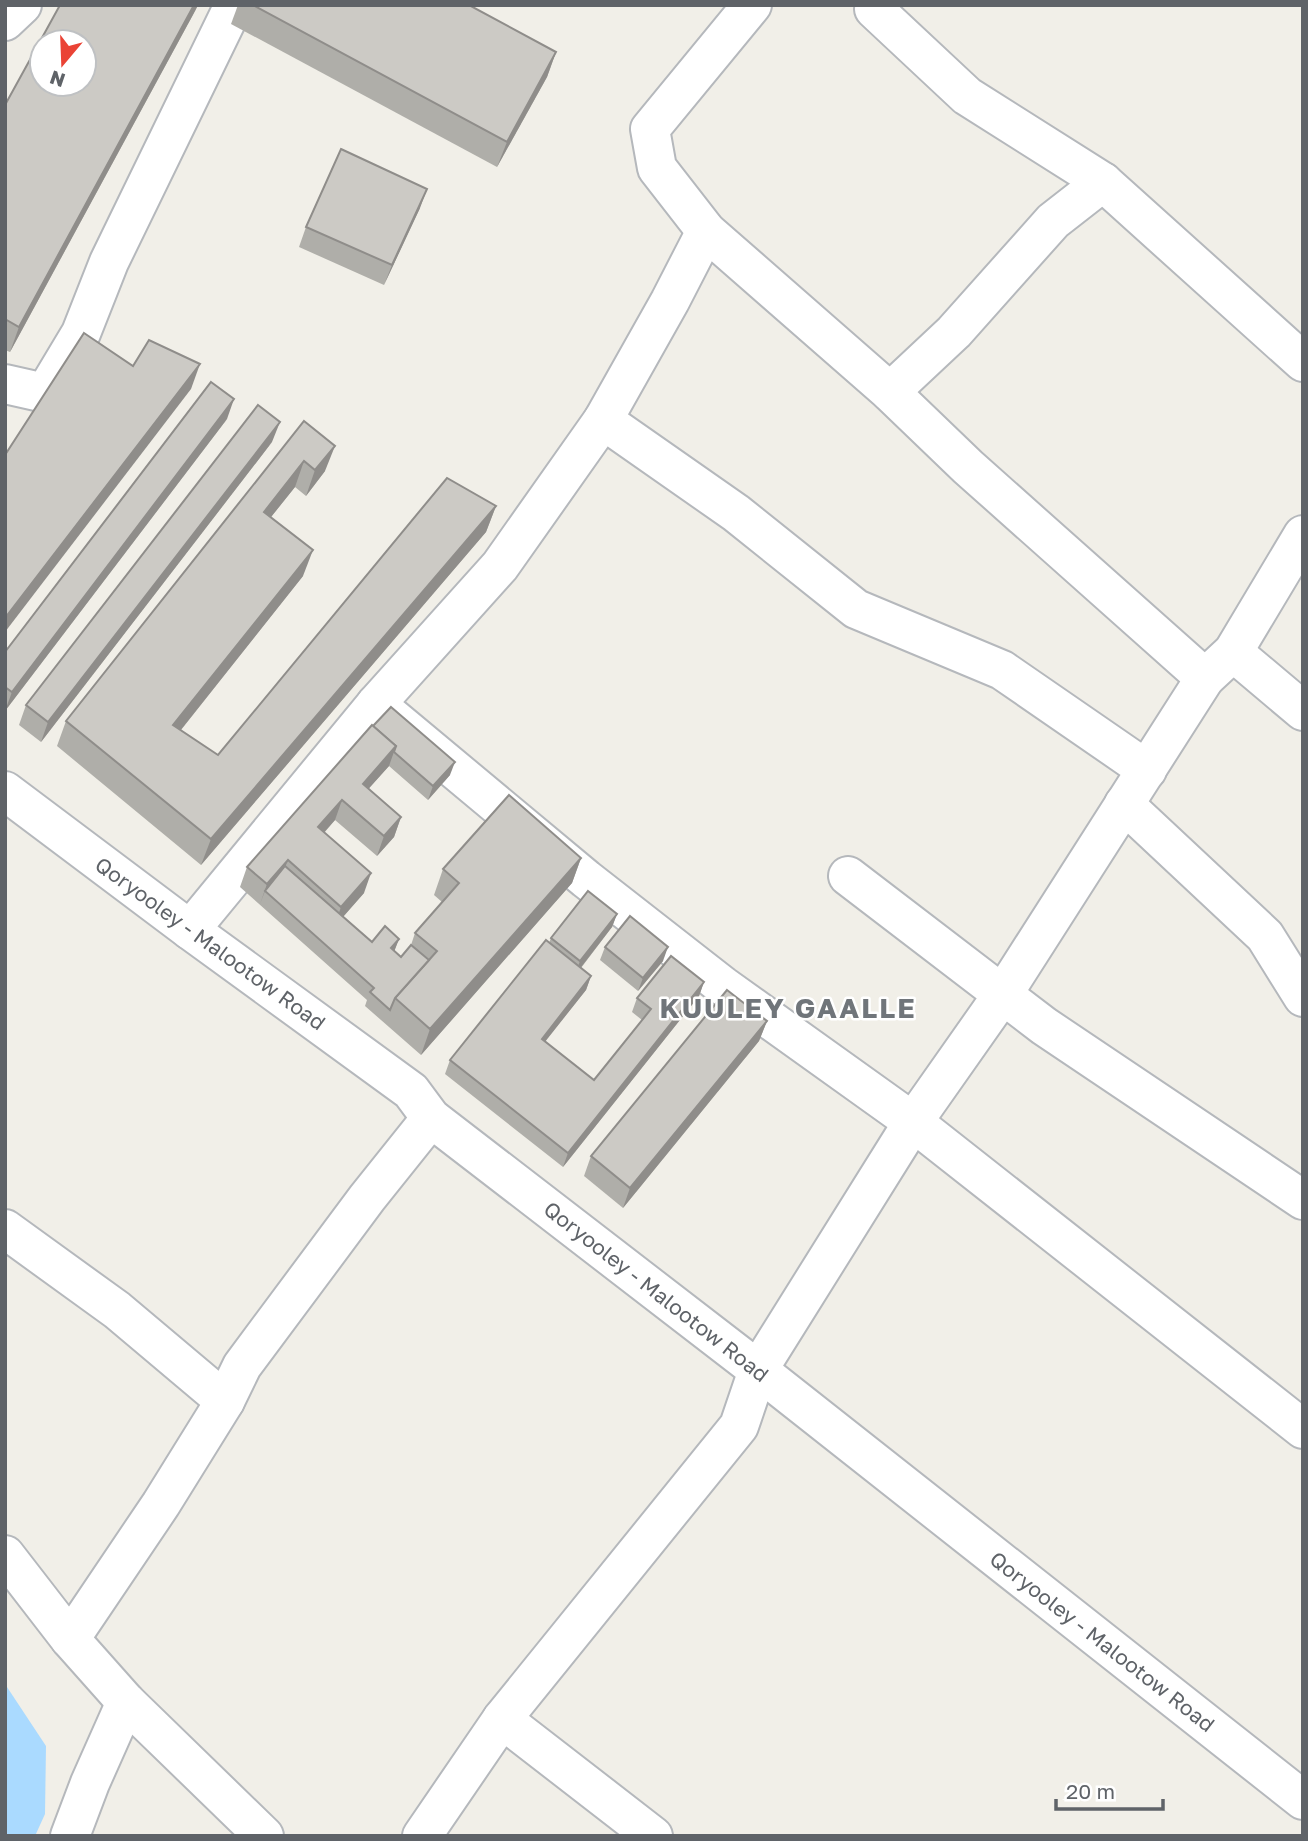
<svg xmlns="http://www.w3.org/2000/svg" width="1308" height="1841" font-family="'Golos Text',sans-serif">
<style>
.water{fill:#aadaff}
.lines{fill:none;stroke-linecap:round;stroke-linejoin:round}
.minor-casing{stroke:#b5b8bc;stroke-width:42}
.minor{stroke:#fff;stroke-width:38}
.wall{fill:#afaea9}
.shaded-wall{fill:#8f8d8a}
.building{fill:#cccac5;stroke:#8f8d8a;stroke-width:2;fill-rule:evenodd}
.labels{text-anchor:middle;stroke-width:5;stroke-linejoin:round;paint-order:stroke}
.street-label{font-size:21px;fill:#5f6368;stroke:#fff}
.district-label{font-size:28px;font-weight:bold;letter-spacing:2px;fill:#70757a;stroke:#fff}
</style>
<rect width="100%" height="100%" fill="#f1efe8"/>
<polygon class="water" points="5,1684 46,1746 45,1814 35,1836 5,1836"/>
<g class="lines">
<g class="minor-casing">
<g id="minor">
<polyline points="752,5 650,129 657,168 706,231 890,392 968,467 1205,678"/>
<polyline points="874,9 967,96 1103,182 1303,362"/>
<polyline points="5,21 22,5"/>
<polyline points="5,384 45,393 81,333 109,262 234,5"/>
<polyline points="890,392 954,332 1053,221 1103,182"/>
<polyline points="603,420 736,513 856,609 1002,670 1147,770"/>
<polyline points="1233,652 1303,711"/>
<polyline points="376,704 586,879 723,986 913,1122 1303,1429"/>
<polyline points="5,791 190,930 411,1091 431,1118 758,1370 1303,1800"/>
<polyline points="1124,804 1265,936 1303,997"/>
<polyline points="848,876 1044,1026 1303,1200"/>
<polyline points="190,930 376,704 500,566 603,420 670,301 706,231"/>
<polyline points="5,1229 117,1310 225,1401"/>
<polyline points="5,1555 70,1639 126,1702 264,1836"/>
<polyline points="70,1639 161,1504 225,1401 242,1366 367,1198 431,1118"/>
<polyline points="502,1719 653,1836"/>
<polyline points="70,1836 90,1783 126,1702"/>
<polyline points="422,1836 502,1719 739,1426 758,1370 913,1122 1003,994 1205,678 1233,652 1303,535"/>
</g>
</g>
<use href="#minor" class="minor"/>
</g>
<g class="wall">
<polygon points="60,5 198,5 195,11 10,352 5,350 5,105"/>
<polygon points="238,5 469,5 556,52 547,77 497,167 231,24"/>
<polygon points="420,208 384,285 299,247 306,227"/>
<polygon points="227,419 5,711 5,652"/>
<polygon points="304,421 325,471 306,496 295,487 271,517 303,576 181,730 218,755 496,506 486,532 201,865 57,746 66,721"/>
<polygon points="272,442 41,742 19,725 26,705"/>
<polygon points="372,725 450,775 428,800 389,766 368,789 401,817 394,837 377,856 335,820 324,833 364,893 343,917 372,942 399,939 394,951 401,957 411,945 415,933 442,902 434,895 443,869 581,858 572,883 421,1055 365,1006 367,1000 240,887 247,867"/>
<polygon points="617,914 612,927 581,968 591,976 586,990 545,1041 594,1080 642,1020 632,1012 637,998 704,982 699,996 563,1167 445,1074 450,1060 549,943 551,938"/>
<polygon points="605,947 663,961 638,991 600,960"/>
<polygon points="767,1021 759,1041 623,1208 584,1176 591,1156"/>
</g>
<g class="shaded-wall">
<polygon points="194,5 198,5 195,11 10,352 19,327"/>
<polygon points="556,52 547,77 497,167 507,142"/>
<polygon points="427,189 420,208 384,285 392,265"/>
<polygon points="200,364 191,389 5,632 5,618"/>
<polygon points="234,399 227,419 5,711 12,692"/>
<polygon points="280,422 272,442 41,742 48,722"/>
<polygon points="335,446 325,471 306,496 315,470"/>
<polygon points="304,461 295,487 255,537 264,512"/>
<polygon points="496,506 486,532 201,865 211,839"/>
<polygon points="313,550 303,576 164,751 173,725"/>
<polygon points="396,746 389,766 355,804 363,784"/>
<polygon points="455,762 450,775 428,800 433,786"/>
<polygon points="342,800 335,820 311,847 318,827"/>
<polygon points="401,817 394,837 377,856 384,836"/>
<polygon points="581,858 572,883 421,1055 430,1029"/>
<polygon points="288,860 280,880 265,891 260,904 267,884"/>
<polygon points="371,873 364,893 334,927 341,907"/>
<polygon points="617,914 612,927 575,975 580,961"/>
<polygon points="399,939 394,952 391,948"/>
<polygon points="668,947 663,961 638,991 643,978"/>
<polygon points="591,976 586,990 537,1052 542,1039"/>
<polygon points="704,982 699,996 563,1167 568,1153"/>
<polygon points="767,1021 759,1041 623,1208 630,1188"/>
</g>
<g class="building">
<path d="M60 5H194L19 327 5 319V105ZM42 42H84V84H42Z"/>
<polygon points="253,5 469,5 556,52 507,142"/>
<polygon points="341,149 427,189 392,265 306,227"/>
<polygon points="84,333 133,366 149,340 200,364 5,618 5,455"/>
<polygon points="211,382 234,399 12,692 5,687 5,652"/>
<polygon points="258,405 280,422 48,722 26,705"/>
<polygon points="304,421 335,446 315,470 304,461 264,512 313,550 173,725 218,755 447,478 496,506 211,839 66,721"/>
<polygon points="391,707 455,762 433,786 394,752 396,746 373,726"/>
<polygon points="372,725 396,746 363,784 401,817 384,836 342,800 318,827 371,873 341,907 288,860 267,884 247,867"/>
<polygon points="509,795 581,858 430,1029 395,998 437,951 415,933 459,883 443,869"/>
<polygon points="285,866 372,942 385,926 399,939 391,948 401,957 411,945 429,960 395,998 390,1010 370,992 374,988 265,891"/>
<polygon points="588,891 617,914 580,961 551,938"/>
<polygon points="630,916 668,947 643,978 605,947"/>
<polygon points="546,940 591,976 542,1039 594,1080 651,1009 637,998 671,956 704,982 568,1153 450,1060"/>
<polygon points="727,990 767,1021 630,1188 591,1156"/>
</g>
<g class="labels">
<g class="street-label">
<text transform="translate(210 944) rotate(36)" y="7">Qoryooley - Malootow Road</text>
<text transform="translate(656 1292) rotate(38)" y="7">Qoryooley - Malootow Road</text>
<text transform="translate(1102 1642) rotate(38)" y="7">Qoryooley - Malootow Road</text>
</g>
<g class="district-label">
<text x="788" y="1018">KUULEY GAALLE</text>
</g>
</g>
<rect width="1308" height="1841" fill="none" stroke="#5f6368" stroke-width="14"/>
<g transform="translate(63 63) rotate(199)"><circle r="33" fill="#ffffff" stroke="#bfc1c3" stroke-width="2"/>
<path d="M0-5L12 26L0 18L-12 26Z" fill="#ea4335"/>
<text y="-10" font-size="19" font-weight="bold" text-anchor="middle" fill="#5f6368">N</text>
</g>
<path d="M1056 1799v10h107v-10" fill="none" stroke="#5f6368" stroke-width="3.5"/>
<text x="1066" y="1799" font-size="21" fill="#5f6368" stroke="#ffffff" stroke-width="5" paint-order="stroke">20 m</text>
</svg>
